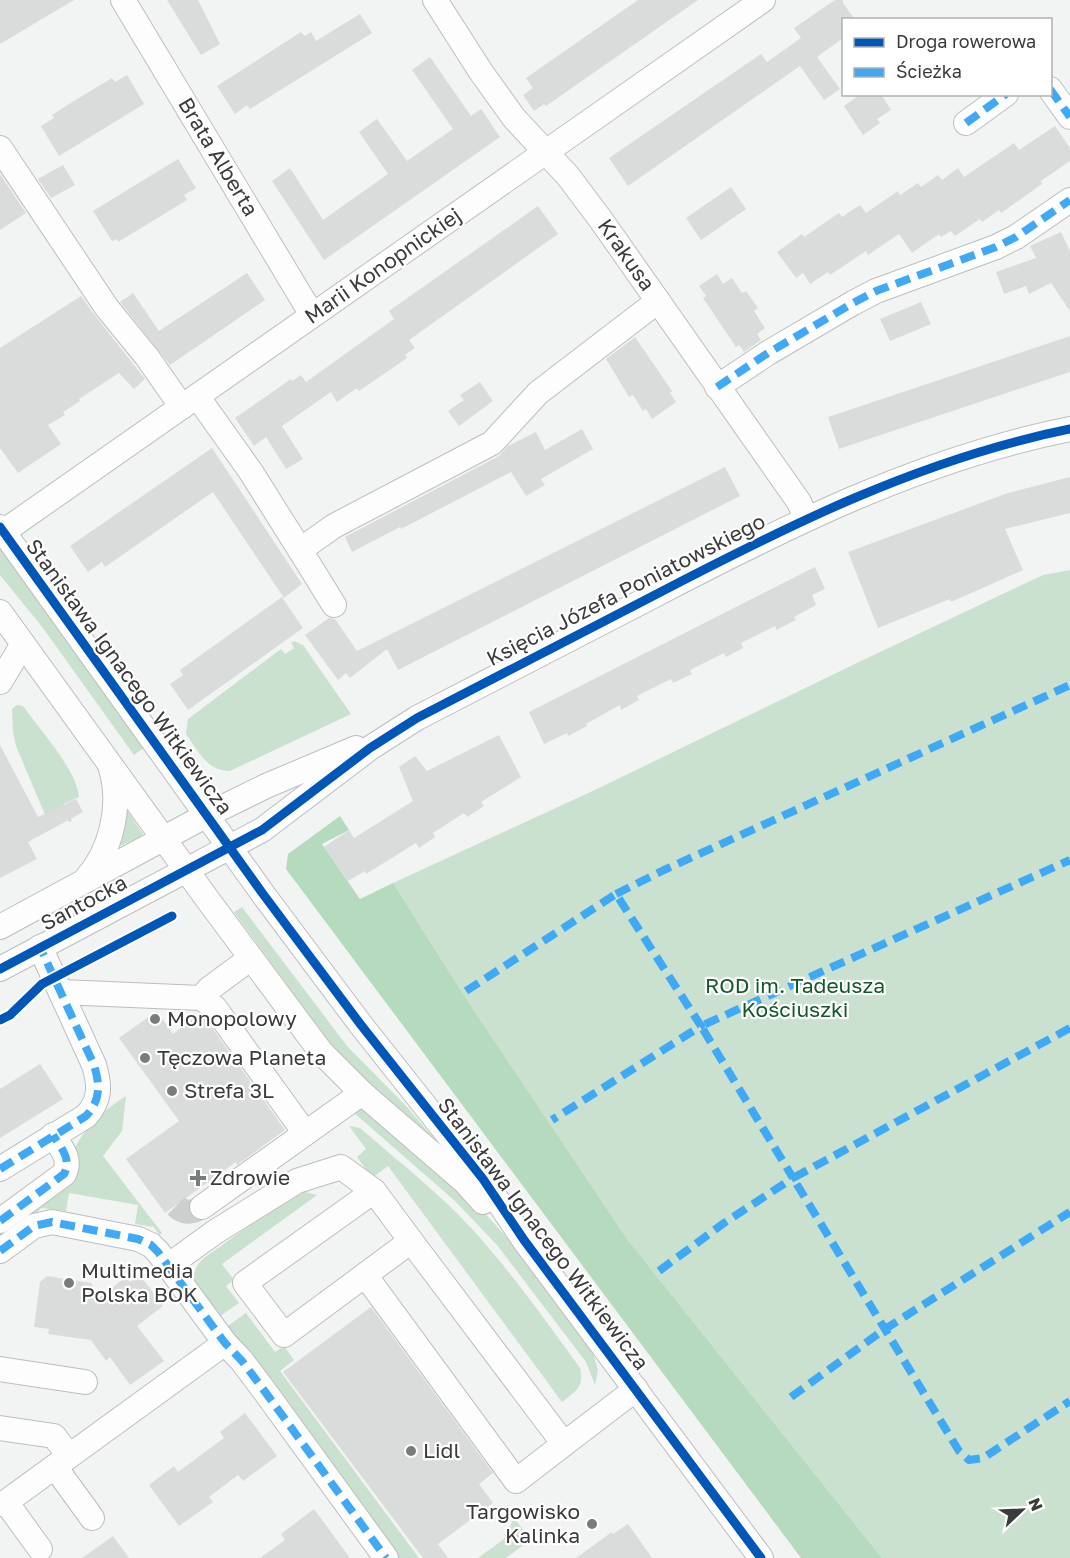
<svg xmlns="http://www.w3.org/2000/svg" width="1070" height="1558" font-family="'Golos Text',sans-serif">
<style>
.green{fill:#cae1cf}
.forest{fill:#b6dabd}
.building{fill:#dadcdb}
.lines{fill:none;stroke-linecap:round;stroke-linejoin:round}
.minor-tunnel{stroke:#cccfcd;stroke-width:24;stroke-dasharray:24 12;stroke-linecap:butt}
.minor-casing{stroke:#bcbebc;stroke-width:26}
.minor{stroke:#fdfdfd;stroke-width:24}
.quiet{stroke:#3fa9f5;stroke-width:8;stroke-dasharray:15 8;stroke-linecap:butt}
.cycleway-casing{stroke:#fff;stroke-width:13}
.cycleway{stroke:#0057b8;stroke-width:9}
.poi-dot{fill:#7a7c7a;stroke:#fff;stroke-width:2}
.labels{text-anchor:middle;stroke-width:4.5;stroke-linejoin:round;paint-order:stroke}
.street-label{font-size:21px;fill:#3a3b3a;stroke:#fff}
.park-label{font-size:21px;fill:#135829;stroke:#fff}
.poi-label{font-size:21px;fill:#3a3b3a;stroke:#fff;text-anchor:start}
</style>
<rect width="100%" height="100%" fill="#f1f4f2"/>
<g class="green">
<polygon points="0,545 145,747 134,755 43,628 0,575"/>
<polygon points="1070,570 1070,1558 882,1558 627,1239 467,1000 393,883 599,788 861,661 1043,575"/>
<path d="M294 641 303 645 351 714 230 771C207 771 198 751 186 734L188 719 281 649 285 654 294 648 291 643Z"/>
<path d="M17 705 23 706C39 729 77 770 79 797L64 804 72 821 69 822 64 812 51 818 56 829 46 817 16 746 13 732 12 709Z"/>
<polygon points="126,809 143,834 141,837 120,846 118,846"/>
<polygon points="242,907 347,1046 408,1108 440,1146 367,1088 329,1042 234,912"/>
<path d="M126 1096 122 1131 103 1156 162 1233 159 1235 154 1227 135 1224 138 1205 69 1193 66 1211 42 1208 0 1239V1231L74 1150C86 1125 103 1111 126 1096Z"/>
<polygon points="359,1110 365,1110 468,1196 492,1221 514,1246 592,1350 598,1370 595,1385 586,1362 497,1245 455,1201 353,1112"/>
<path d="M349 1126 360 1128C398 1161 439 1193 473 1230 512 1273 546 1321 580 1368 585 1386 575 1392 562 1402L388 1166 372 1178 357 1157 366 1149Z"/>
<path d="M305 1192 317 1195 222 1264 234 1280 226 1286 239 1303 219 1317 194 1282C193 1272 196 1265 204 1258L282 1202Z"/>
<polygon points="246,1313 275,1352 284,1346 294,1360 280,1371 419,1558 397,1558 225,1328"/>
<polygon points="514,1518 528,1536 532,1534 534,1537 506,1558 478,1558 504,1539"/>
</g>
<polygon class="forest" points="340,816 349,830 322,844 360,899 393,883 467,1000 627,1239 882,1558 801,1558 286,869 288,854"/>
<g class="building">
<polygon points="0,0 74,0 0,44"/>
<polygon points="167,0 198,0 220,44 201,55"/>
<polygon points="638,0 698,0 546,106 544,104 534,111 523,95 533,88 526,78"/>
<polygon points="835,0 843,0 843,3 855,20 843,20 843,38 817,57 840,89 824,100 800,66 628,186 609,158 761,54 767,62 801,38 794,28"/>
<polygon points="360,14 372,33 250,109 247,105 235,114 217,86 301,32 305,36 311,32 316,41"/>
<polygon points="430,57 471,116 481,109 500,137 324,260 272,181 290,168 323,220 388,174 359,132 377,119 407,161 453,129 412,70"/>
<polygon points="127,75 144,104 59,156 41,126 54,118 52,115 69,104 112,78 115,82"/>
<polygon points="861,94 881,94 891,110 877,119 880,123 863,135 844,106"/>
<polygon points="1055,126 1070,148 1070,161 1041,181 1042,184 1001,213 999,210 982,222 980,219 955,236 951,231 941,237 939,234 912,253 899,234 868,255 866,251 830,275 828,272 810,284 803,273 796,278 777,252 802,234 804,237 839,213 842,217 860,205 866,213 898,191 900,195 918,183 921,187 938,175 942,180 958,168 964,177 1014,143 1019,150"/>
<polygon points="178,159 196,188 184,195 187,200 118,242 117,239 112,241 93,211"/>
<polygon points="63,165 75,185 51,198 38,179"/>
<polygon points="0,174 26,213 0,230"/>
<polygon points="731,187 746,209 701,240 686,218"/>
<polygon points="538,206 558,234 409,340 415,348 405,355 407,358 359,391 357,388 337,402 331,392 282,426 303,459 286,469 266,437 254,446 235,418 291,379 292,381 301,375 306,382 394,319 389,311"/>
<polygon points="1061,232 1070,251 1070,311 1051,283 1029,294 1026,286 1004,294 996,272 1036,258 1030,246"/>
<polygon points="247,273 265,300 170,365 120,302 133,293 159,331"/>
<polygon points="717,274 723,284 732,278 742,293 746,291 758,308 754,311 765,328 757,334 761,340 744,352 739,345 736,347 703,298 706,296 699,286"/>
<polygon points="81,296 96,317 145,379 134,389 119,373 79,399 80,401 63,412 65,415 48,425 61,444 18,473 0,448 0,348"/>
<polygon points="921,302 931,324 890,341 880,319"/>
<polygon points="1070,336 1070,372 839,449 828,417"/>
<polygon points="635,337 672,391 670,393 676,402 652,419 646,409 643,411 633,395 629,397 606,359"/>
<polygon points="480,382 493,401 459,426 448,411 464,400 460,395"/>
<polygon points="582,429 593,449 541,479 545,485 526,496 511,472 401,529 400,527 352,552 345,537 499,456 508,446 536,432 545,450"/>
<polygon points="212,448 302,584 284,598 213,492 105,567 102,562 88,572 70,546"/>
<polygon points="725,467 740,496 398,670 387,649 350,678 346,673 338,680 305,635 329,618 335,619 357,651"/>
<polygon points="1070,477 1070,513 1005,529 1023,570 951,602 950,599 878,628 848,552 1008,493"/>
<polygon points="815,567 825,589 812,595 816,605 794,617 796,620 776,630 775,626 741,643 743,648 726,657 724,653 690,670 692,674 673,683 671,679 637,696 639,700 621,710 620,705 586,724 587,726 568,736 567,733 544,744 529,712"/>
<polygon points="282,597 303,628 188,710 170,684 183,675 180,670"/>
<polygon points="499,735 521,777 481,802 484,806 467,817 464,813 433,833 435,837 419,848 416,843 366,874 365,871 348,881 324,847 349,830 354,838 413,801 399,767 415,756 427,771"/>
<polygon points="0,745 38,817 76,799 83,812 28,842 37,859 0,878"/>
<polygon points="157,1011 173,1034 199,1014 205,1018 285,1130 237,1165 236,1162 165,1213 126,1159 179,1121 119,1038"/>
<polygon points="40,1064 63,1099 0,1138 0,1089"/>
<polygon points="140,1275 163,1306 137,1326 164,1361 130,1385 110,1357 106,1361 91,1340 48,1334 49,1329 34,1327 40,1282 47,1276 91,1283 99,1298 126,1277 130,1282"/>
<polygon points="371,1307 493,1473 479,1484 493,1503 438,1544 448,1558 423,1558 283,1372"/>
<polygon points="245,1413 277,1456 243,1481 238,1475 209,1497 213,1502 179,1526 149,1485 174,1466 178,1472 224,1438 220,1432"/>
<polygon points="314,1509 350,1558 260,1558 285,1540 281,1534"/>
<polygon points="628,1524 652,1558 576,1558 612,1532 613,1534"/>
<polygon points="113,1536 129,1558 82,1558"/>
</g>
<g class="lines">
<path class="minor-tunnel" d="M176 1206C184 1214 192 1213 202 1207"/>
<g class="minor-casing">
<g id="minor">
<polyline points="123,0 312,315"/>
<polyline points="435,0 481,72 514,118 568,176 601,220 799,502 806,518"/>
<polyline points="1050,89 1070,117"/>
<polyline points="966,123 1006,94"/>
<polyline points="0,148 107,308 147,357 182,407"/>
<polyline points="717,387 768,353 853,303 876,291 996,247 1016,237 1070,200"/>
<polyline points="197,396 251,472 300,550 334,526 492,443 538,393 658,301"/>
<polyline points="0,527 263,894 361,1025 483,1179 524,1240 761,1558"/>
<polyline points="3,532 763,0"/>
<polyline points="300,550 334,605"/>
<polyline points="0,612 205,896 321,1052 362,1093 465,1182 483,1202"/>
<polyline points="0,682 23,644"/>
<path d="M85 880C111 852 122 806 111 769"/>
<polyline points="0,927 207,815 266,786 356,748"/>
<path d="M0 969 262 830 370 748 417 718C495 677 573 637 651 597 785 527 920 459 1070 429"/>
<polyline points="61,992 201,998 215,1008 305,1133"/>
<polyline points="201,998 209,989 251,958"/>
<path d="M0 1169 86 1116C101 1100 100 1085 94 1065L40 947"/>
<polyline points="374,1191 245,1283 284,1335 411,1241 564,1444 636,1389"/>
<polyline points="202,1207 362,1093"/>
<path d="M0 1221 64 1174C72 1159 61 1148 53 1135"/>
<polyline points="0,1251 34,1226 52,1222 138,1239 151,1245 158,1252 225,1343 242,1361 266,1393 386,1558"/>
<polyline points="168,1266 215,1232 297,1181 341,1167 374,1191 411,1241"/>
<polyline points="365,1275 516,1481 564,1444"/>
<polyline points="0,1369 85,1382"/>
<polyline points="0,1428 54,1436 69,1456"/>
<polyline points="55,1467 92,1518"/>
<polyline points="6,1502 40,1549"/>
<polyline points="0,1504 6,1502 225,1343"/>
</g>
</g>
<use href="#minor" class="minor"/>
<g class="quiet">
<polyline points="1050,89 1070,117"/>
<polyline points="966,123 1006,94"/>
<polyline points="717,387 768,353 853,303 876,291 996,247 1016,237 1070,200"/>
<polyline points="616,894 664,870 1070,685"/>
<polyline points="466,991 616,894 701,1026 552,1120"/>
<polyline points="1070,1028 793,1178 959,1451 969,1460 983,1458 1070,1401"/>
<path d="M0 1169 86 1116C101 1100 100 1085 94 1065L40 947"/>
<path d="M0 1221 64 1174C72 1159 61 1148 53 1135"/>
<polyline points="0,1251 34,1226 52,1222 138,1239 151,1245 158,1252 225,1343 242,1361 266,1393 386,1558"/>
<polyline points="659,1271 724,1223 793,1178 701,1026 1070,860"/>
<polyline points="791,1397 885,1329 1070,1212"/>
</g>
<g class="cycleway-casing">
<g id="cycleway">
<polyline points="0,527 263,894 361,1025 483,1179 524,1240 761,1558"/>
<path d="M0 969 262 830 370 748 417 718C495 677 573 637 651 597 785 527 920 459 1070 429"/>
<polyline points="0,1020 10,1015 42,984 172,916"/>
</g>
</g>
<use href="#cycleway" class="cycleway"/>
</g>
<g class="poi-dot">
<circle cx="155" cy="1019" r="6"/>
<circle cx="145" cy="1058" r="6"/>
<circle cx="172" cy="1091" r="6"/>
<path d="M195 1169h6v6h6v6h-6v6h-6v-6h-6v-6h6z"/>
<circle cx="69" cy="1283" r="6"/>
<circle cx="411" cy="1451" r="6"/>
<circle cx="592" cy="1524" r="6"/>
</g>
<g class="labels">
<g class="street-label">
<text transform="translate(218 157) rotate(59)" y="7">Brata Alberta</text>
<text transform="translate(626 255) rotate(55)" y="7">Krakusa</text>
<text transform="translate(383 266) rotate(-35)" y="7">Marii Konopnickiej</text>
<text transform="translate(626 590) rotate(-27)" y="7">Księcia Józefa Poniatowskiego</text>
<text transform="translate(129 677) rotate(54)" y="7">Stanisława Ignacego Witkiewicza</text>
<text transform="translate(84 903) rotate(-28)" y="7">Santocka</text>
<text transform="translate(543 1234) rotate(53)" y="7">Stanisława Ignacego Witkiewicza</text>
</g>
<g class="park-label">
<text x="795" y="993">ROD im. Tadeusza<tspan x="795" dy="24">Kościuszki</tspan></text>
</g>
<g class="poi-label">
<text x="167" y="1026">Monopolowy</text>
<text x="157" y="1065">Tęczowa Planeta</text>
<text x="184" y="1098">Strefa 3L</text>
<text x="210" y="1185">Zdrowie</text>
<text x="81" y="1278">Multimedia<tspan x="81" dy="24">Polska BOK</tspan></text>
<text x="423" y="1458">Lidl</text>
<text x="580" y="1519" text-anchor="end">Targowisko<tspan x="580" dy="24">Kalinka</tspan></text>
</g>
</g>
<rect x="842" y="18" width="210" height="78" fill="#ffffff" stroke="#b0b1b0" stroke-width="1.5"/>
<rect x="854" y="38" width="30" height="9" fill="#0057b8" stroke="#b0b1b0" stroke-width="1.5"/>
<text x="896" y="48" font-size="18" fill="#3a3b3a">Droga rowerowa</text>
<rect x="854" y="68" width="30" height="9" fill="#3fa9f5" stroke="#b0b1b0" stroke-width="1.5"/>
<text x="896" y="78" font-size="18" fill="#3a3b3a">Ścieżka</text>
<g transform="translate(1022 1510) rotate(67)" stroke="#ffffff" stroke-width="4.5" paint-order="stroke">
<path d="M0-4.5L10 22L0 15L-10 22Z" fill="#3a3b3a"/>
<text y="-9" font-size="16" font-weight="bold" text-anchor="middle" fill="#3a3b3a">N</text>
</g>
</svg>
